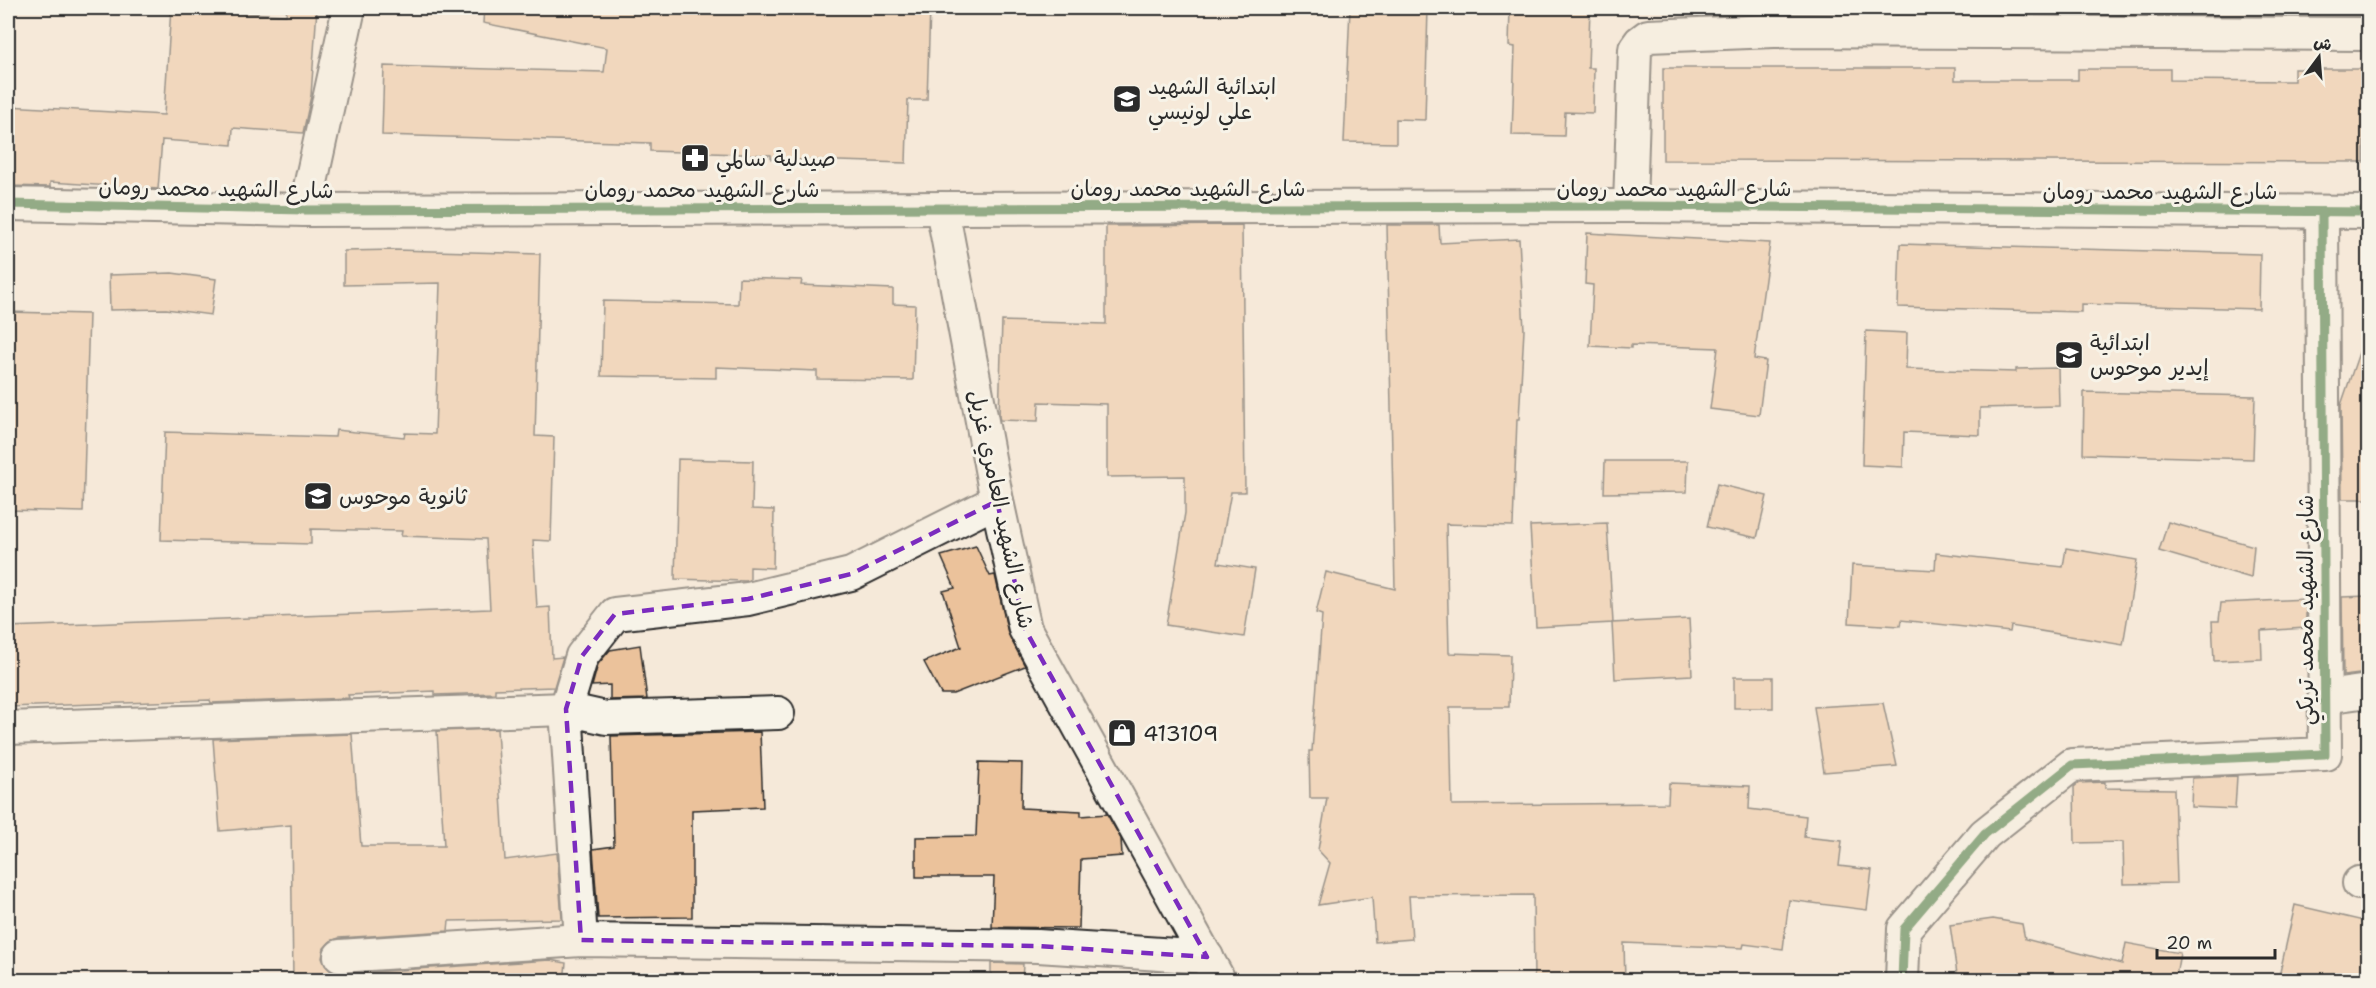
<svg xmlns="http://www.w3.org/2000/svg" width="2376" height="988" font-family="'Shantell Sans','Playpen Sans Arabic',sans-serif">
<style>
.building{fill:#ebc29b;stroke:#2b2b2b;stroke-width:1.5}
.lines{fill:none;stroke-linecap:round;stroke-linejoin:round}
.street-casing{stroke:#2b2b2b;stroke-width:36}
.street{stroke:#f7f3e8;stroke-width:32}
.cycleway-casing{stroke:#f7f3e8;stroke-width:13}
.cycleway{stroke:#1b5e20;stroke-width:9}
.marked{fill:none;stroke:#7b2cbf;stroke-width:4.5;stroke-dasharray:12 8;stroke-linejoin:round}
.labels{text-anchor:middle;stroke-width:6;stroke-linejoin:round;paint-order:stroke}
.poi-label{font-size:22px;fill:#2b2b2b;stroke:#f7f3e8;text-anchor:start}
.street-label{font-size:22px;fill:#2b2b2b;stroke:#f7f3e8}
</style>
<rect width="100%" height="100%" fill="#f5e9d9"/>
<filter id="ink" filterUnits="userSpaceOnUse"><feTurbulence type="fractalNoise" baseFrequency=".0167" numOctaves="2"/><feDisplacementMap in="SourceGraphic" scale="12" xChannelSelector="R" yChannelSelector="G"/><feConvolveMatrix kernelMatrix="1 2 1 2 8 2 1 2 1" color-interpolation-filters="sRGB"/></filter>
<g filter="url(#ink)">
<g class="building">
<polygon points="171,8 227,8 227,12 286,15 287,8 317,8 311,96 303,133 233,128 232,145 162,140 158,189 50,182 50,187 8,186 8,106 164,115"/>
<polygon points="484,8 930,8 927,100 908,100 906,163 771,159 771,155 650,151 650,143 382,135 384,66 604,72 607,48 483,23"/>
<polygon points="1428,8 1425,120 1396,119 1396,143 1344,142 1350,9"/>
<polygon points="1510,8 1590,8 1588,68 1594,68 1593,113 1565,112 1564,136 1512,135 1515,47 1509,46"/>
<polygon points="1663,68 1955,68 1955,80 2078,80 2078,69 2170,69 2170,80 2294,81 2294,69 2364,69 2364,162 1663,160"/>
<polygon points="1242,225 1245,492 1231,492 1218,563 1255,569 1244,637 1166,625 1185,513 1185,476 1107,477 1107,404 1039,402 1038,421 1000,420 999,417 1002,321 1106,324 1106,226"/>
<polygon points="1387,225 1439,225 1440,243 1519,239 1524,330 1519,419 1517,419 1513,526 1446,524 1449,653 1510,655 1509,707 1450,707 1452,805 1668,803 1669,783 1750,786 1749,809 1806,816 1804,837 1842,841 1839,866 1872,870 1867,910 1789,900 1783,949 1744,944 1743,948 1624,943 1625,981 1534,981 1533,895 1409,896 1412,939 1375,942 1372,897 1318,905 1330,863 1318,850 1327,798 1310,798 1309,751 1312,751 1322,615 1316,613 1326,572 1395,589"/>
<polygon points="1587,233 1770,243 1754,359 1766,361 1759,415 1710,409 1718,348 1631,345 1631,348 1590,346 1593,285 1585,284"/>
<polygon points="1900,244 2260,254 2259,309 2081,304 2081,312 1898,307"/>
<polygon points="395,250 540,254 535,436 554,437 551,541 533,540 537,608 550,607 552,658 563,657 554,687 495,689 495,693 435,695 435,691 348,695 349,698 211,703 210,700 8,707 8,627 490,609 486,539 401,536 402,531 311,529 311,544 161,540 165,432 335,437 336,430 404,437 405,433 435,434 440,283 344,285 344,251"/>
<polygon points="172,273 216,279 211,315 166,309 110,310 109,275"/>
<polygon points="739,278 802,280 801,285 893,289 893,304 915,305 913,380 817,379 817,371 716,367 716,378 601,376 603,301 738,304"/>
<polygon points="8,312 89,314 83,512 8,510"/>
<polygon points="1866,331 1907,333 1906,369 2016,372 2016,369 2058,368 2059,406 1980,408 1980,435 1904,432 1903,467 1862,465"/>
<polygon points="2363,341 2368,342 2368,499 2342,499 2341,405"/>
<polygon points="2084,392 2255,396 2253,459 2083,454"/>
<polygon points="678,459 753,461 752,509 774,510 773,568 750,567 750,580 746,581 675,579"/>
<polygon points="1605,461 1688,461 1687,492 1604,493"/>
<polygon points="1717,484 1767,496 1757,538 1707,527"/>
<polygon points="2168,522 2254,546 2251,578 2159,551"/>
<polygon points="1607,523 1613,623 1536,627 1530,526"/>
<polygon points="976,546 990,576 995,575 1008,633 1025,666 953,694 941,694 924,662 961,647 943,591 955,588 941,556"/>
<polygon points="2066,548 2137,560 2123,645 2011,626 2010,632 1901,620 1900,626 1849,623 1852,565 1935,570 1936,553 2063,567"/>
<polygon points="2368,596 2368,673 2343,676 2342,597"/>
<polygon points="2306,599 2306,628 2261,631 2262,659 2214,661 2212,621 2219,621 2221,603"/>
<polygon points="1689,619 1692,675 1615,679 1612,623"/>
<polygon points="640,645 647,699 610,700 610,685 592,686 598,664 610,650"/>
<rect x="1734" y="677" width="39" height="31"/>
<polygon points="1883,703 1897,766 1824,772 1814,707"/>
<polygon points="497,729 505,860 557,853 562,919 449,921 448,931 339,938 331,941 324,948 322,958 325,965 332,972 341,974 550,960 566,963 564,981 293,981 291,825 220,831 213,739 352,734 361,846 444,846 437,731"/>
<polygon points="760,732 763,807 692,810 692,917 598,918 593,849 614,846 611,736"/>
<polygon points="979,762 1022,763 1021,808 1081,811 1081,816 1107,814 1121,839 1122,856 1081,859 1079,928 992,927 994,877 916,877 916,837 976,836"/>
<polygon points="2237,776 2235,809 2191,807 2192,778"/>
<polygon points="2105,782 2105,788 2174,789 2177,883 2124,884 2123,842 2075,843 2074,787 2079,783"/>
<polygon points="2295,905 2368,922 2368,981 2278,981"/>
<polygon points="1993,919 2022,924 2025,939 2122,964 2126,943 2180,953 2175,981 1958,981 1950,925"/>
<polygon points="991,963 1023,964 1022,981 991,981"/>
</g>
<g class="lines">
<g class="street-casing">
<g id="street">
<polyline points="8,204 305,210 1630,206 2368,212"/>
<polyline points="1630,206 1635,49 1640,42 1648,36 1774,31 2368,34"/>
<polyline points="942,208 997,501 1025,629 1219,980"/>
<polyline points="305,210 349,8"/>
<polyline points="2325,697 2368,691"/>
<polyline points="8,728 566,709 606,718 778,713"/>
<polyline points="2359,883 2368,883"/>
<polyline points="581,940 566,709 582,656 615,614 748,599 851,574 997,501"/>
<polyline points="340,956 581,940 1038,946 1207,957"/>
<polyline points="1902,980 1904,929 1985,834 2072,765 2325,754 2322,212"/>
</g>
</g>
<use href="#street" class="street"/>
<g class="cycleway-casing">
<g id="cycleway">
<polyline points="8,204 305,210 1630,206 2368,212"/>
<polyline points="1902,980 1904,929 1985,834 2072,765 2325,754 2322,212"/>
</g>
</g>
<use href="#cycleway" class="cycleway"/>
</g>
</g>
<path d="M0 0H2376V988H0ZM997 501 1025 629 1207 957 1038 946 581 940 566 709 582 656 615 614 748 599 851 574Z" fill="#f5e9d9" fill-opacity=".55" fill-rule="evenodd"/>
<path class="marked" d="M997 501 1025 629 1207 957 1038 946 581 940 566 709 582 656 615 614 748 599 851 574Z"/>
<defs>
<g id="school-square" transform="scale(1.5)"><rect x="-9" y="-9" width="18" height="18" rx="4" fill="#2b2b2b" stroke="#f7f3e8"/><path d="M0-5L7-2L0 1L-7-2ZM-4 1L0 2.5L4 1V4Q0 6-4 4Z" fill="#fff"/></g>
<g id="pharmacy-square" transform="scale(1.5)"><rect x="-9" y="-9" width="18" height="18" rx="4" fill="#2b2b2b" stroke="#f7f3e8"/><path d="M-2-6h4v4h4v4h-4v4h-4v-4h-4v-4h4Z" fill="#fff"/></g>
<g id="shop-square" transform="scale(1.5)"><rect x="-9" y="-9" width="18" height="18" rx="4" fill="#2b2b2b" stroke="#f7f3e8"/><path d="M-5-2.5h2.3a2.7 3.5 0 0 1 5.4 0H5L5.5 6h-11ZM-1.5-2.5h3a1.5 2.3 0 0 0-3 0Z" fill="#fff"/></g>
</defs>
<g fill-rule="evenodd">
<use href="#school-square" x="1127" y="99"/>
<use href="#pharmacy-square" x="695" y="158"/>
<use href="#school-square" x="2069" y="355"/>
<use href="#school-square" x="318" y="496"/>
<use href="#shop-square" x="1122" y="733"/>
</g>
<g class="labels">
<g class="poi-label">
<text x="1148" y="94">ابتدائية الشهيد<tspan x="1148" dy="25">علي لونيسي</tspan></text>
<text x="716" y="166">صيدلية سالمي</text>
<text x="2090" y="350">ابتدائية<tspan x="2090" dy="25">إيدير موحوس</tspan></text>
<text x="339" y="504">ثانوية موحوس</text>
<text x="1143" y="741">413109</text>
</g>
<g class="street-label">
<text transform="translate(216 188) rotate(1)" y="8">شارع الشهيد محمد رومان</text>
<text x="1188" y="196">شارع الشهيد محمد رومان</text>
<text x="1674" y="196">شارع الشهيد محمد رومان</text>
<text x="702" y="197">شارع الشهيد محمد رومان</text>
<text x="2160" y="199">شارع الشهيد محمد رومان</text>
<text transform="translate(1002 509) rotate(78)" y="8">شارع الشهيد العامري غزيل</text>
<text transform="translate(2305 610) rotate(-90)" y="8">شارع الشهيد محمد تريكي</text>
</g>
</g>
<rect width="2376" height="988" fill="none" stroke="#f7f3e8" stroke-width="30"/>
<rect x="15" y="15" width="2346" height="958" fill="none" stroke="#2b2b2b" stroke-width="2" filter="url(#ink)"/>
<g transform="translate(2319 57) rotate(16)" stroke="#f7f3e8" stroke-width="4.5" paint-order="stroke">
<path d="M0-4.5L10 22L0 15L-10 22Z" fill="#2b2b2b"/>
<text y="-9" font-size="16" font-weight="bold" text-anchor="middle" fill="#2b2b2b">ش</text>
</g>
<path d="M2157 949v9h118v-9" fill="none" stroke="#2b2b2b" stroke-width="3"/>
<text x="2166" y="949" font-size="18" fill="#2b2b2b" stroke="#f7f3e8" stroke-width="4.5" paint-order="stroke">20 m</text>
</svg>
